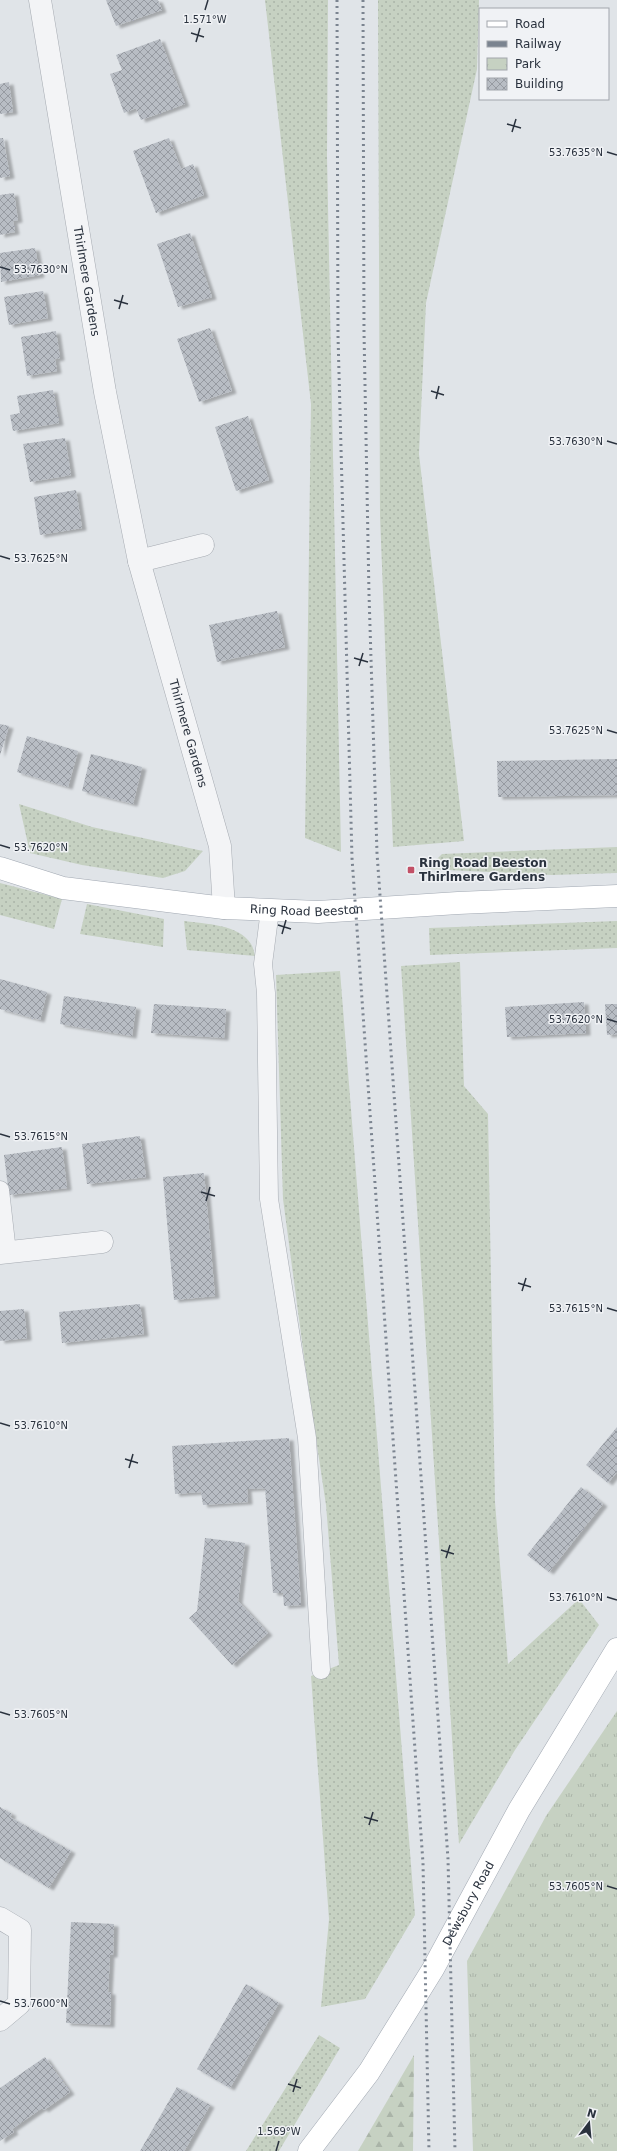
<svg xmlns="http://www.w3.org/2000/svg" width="617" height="2151" font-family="'DejaVu Sans',sans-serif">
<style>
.grass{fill:url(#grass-dots)}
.forest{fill:url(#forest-firs)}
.park{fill:url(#park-tufts)}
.building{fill:url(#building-cross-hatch);filter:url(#shadow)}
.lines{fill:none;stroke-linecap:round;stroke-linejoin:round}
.lane-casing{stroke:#a6abb2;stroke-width:19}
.street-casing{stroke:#a6abb2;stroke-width:23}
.primary-casing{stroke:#a1a8b2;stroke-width:23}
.lane{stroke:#f3f4f6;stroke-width:18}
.street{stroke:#f3f4f6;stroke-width:22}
.primary{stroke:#fff;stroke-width:22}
.rail{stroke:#7b8490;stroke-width:3;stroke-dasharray:2 4;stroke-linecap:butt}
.ticks{fill:none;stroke:#2a323e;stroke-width:1.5}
.poi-dot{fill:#c25066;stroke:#f0f2f5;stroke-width:1.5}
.labels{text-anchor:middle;stroke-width:3;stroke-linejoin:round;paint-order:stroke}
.street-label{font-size:12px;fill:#2a323e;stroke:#f0f2f5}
.poi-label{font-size:12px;font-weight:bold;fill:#2a323e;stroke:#f0f2f5;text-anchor:start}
.ticks-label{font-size:10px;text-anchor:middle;fill:#2a323e;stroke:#f0f2f5;stroke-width:3;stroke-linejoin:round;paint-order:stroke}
</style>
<defs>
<pattern id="grass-dots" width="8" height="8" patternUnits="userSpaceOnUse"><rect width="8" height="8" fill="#c6d1c2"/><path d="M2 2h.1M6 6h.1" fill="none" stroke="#aab4a8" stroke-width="1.8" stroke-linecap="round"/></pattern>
<pattern id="forest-firs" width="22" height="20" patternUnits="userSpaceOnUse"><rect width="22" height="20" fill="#c6d1c2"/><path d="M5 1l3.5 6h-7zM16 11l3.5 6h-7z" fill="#aab4a8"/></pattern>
<pattern id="park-tufts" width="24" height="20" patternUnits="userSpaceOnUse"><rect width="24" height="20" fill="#c6d1c2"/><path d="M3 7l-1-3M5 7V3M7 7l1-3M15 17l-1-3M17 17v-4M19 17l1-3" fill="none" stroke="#aab4a8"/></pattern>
<pattern id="building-cross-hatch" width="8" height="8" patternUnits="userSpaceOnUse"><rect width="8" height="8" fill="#b8bdc4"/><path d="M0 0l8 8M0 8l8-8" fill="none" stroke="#969aa1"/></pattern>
<filter id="shadow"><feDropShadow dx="4.5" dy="2.5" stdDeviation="1" flood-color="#0004"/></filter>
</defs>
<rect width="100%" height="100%" fill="#e0e4e8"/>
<g class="grass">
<polygon points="265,0 328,0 327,156 341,852 305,838 311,404"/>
<polygon points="378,0 479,0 477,69 426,303 419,454 464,841 393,847 380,516"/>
<polygon points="19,804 92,827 203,851 185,871 163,878 82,865 30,853"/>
<polygon points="617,847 617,873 552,875 427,869 442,854"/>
<polygon points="0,883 62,899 54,929 0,915"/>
<polygon points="87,904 164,919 163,947 80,934"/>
<path d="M184 921C205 924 239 924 251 944 253 947 254 952 255 956L187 950Z"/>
<polygon points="617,921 617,948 430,955 429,928"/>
<polygon points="460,962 464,1086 488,1114 495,1502 508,1664 579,1599 599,1625 515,1750 459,1844 401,966"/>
<polygon points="340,971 415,1915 365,1999 321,2007 329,1919 311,1676 339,1665 326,1505 307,1379 283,1199 276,975"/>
<polygon points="319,2035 340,2048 279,2151 246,2151"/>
</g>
<polygon class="forest" points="414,2055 413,2151 358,2151"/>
<polygon class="park" points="617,1711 617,2151 473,2151 467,1961 546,1816"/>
<g class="building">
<polygon points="106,0 158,0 162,10 116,26"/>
<polygon points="160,39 185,104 141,120 136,108 124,113 110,74 122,70 116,55"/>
<polygon points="9,82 13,112 0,114 0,84"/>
<polygon points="0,138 3,138 10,176 0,178"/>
<polygon points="169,138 181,169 193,164 204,195 156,213 133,151"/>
<polygon points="14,193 18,220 13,221 15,232 0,235 0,195"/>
<polygon points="190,233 212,297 178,307 157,244"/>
<polygon points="35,248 40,275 1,282 0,253"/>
<polygon points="43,291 48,318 9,325 4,297"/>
<polygon points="210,328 232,391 199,402 177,339"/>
<polygon points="56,331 60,358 55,359 57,371 27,376 21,337"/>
<polygon points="53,390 59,423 13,431 10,415 20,413 17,396"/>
<polygon points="248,416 269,480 236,491 215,427"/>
<polygon points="65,438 71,475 30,482 23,444"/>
<polygon points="76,490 82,528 40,535 34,497"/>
<polygon points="277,611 285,647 217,662 209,625"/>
<polygon points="0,724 9,726 0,755"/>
<polygon points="27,736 78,751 68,787 17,772"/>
<polygon points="91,754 142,767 133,804 82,791"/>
<polygon points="617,759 617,795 498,797 497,761"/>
<polygon points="0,979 47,992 40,1020 0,1009"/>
<polygon points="64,996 136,1007 132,1036 60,1024"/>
<polygon points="584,1002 586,1033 507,1037 505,1007"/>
<polygon points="154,1004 226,1009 224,1038 151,1033"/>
<polygon points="605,1004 617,1004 617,1034 607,1035"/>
<polygon points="140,1136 146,1177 87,1184 82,1144"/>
<polygon points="62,1147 67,1188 9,1195 4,1155"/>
<polygon points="204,1173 215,1296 174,1300 163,1177"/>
<polygon points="140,1304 144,1334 62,1343 59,1312"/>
<polygon points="24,1309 27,1338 0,1341 0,1311"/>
<polygon points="617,1427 617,1472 608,1483 586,1465"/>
<polygon points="289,1438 301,1605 284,1606 283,1593 273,1593 265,1488 247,1489 248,1502 203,1505 201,1492 175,1494 172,1446"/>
<polygon points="581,1487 603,1504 549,1572 527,1555"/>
<polygon points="205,1538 245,1543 238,1601 268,1633 232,1665 189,1618 197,1611"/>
<polygon points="0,1807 12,1814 10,1817 71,1851 49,1888 0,1858"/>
<polygon points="71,1922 114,1924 113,1955 110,1955 109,1974 108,1992 111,1992 110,2025 66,2023"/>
<polygon points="246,1984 279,2003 230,2088 197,2069"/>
<polygon points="45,2057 70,2092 44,2110 42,2108 12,2129 14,2132 0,2141 0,2088"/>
<polygon points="177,2087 210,2105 186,2148 184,2151 140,2151"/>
</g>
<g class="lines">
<g class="lane-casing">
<g id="lane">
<polyline points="270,910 263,964 266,993 269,1199 307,1438 321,1670"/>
<polyline points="0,1190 7,1252"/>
</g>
</g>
<g class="street-casing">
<g id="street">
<path id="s1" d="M40 0 105 392 139 561 220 846 224 908"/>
<polyline points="139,561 203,545"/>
<polyline points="0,1253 102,1242"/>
<polyline points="0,1918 20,1930 19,2004 0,2020"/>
</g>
</g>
<g class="primary-casing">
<g id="primary">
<path id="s2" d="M0 868 63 888 224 908 318 912 458 903 617 896"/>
<path id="s3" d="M309 2151 369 2072 433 1969 519 1810 617 1649"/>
</g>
</g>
<use href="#lane" class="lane"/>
<use href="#street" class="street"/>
<use href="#primary" class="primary"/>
<g class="rail">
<polyline points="337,0 338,336 352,858 423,1863 429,2151"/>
<polyline points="363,0 364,332 369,594 377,853 448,1859 455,2151"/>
</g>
</g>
<path class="ticks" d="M205 10 208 0M191 33 204 37M196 42 200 28M507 124 521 128M512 132 516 119M607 152 617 155M0 267 10 270M114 300 128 304M119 309 123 295M431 391 444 395M436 399 439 386M607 441 617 444M0 556 10 559M354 658 368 662M359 666 363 653M607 730 617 733M0 845 10 848M278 925 291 929M282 934 286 920M607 1019 617 1022M0 1134 10 1137M201 1192 215 1196M206 1201 210 1187M518 1283 531 1287M522 1291 526 1278M607 1308 617 1311M0 1423 10 1426M125 1459 138 1463M129 1468 133 1454M441 1550 454 1554M446 1558 450 1545M607 1597 617 1600M0 1712 10 1715M364 1817 378 1821M369 1825 373 1812M607 1886 617 1889M0 2001 10 2004M288 2084 301 2088M293 2092 297 2079M276 2151 279 2141"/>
<rect class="poi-dot" x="407" y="866" width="8" height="8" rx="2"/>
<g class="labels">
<g class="street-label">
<text dy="4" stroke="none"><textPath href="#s1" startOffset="285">Thirlmere Gardens</textPath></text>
<text dy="4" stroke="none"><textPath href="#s1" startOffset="749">Thirlmere Gardens</textPath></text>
<text dy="4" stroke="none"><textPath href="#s2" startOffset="311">Ring Road Beeston</textPath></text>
<text dy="4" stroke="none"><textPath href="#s3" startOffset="295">Dewsbury Road</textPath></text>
</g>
<g class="poi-label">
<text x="419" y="867">Ring Road Beeston<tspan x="419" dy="14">Thirlmere Gardens</tspan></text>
</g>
</g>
<g class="ticks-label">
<text x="205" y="23">1.571°W</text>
<text x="576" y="156">53.7635°N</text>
<text x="41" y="273">53.7630°N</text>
<text x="576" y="445">53.7630°N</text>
<text x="41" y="562">53.7625°N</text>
<text x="576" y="734">53.7625°N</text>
<text x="41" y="851">53.7620°N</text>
<text x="576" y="1023">53.7620°N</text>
<text x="41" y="1140">53.7615°N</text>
<text x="576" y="1312">53.7615°N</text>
<text x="41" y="1429">53.7610°N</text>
<text x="576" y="1601">53.7610°N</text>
<text x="41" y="1718">53.7605°N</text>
<text x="576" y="1890">53.7605°N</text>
<text x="41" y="2007">53.7600°N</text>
<text x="279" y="2135">1.569°W</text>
</g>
<rect x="479" y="8" width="130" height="92" fill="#f0f2f5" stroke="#a1a5ac"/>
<rect x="487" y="21" width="20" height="6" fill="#ffffff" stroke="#a1a5ac"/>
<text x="515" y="28" font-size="12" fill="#2a323e">Road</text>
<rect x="487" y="41" width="20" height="6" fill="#7b8490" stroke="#a1a5ac"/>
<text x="515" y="48" font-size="12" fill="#2a323e">Railway</text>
<rect x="487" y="58" width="20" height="12" fill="url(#park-tufts)" stroke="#a1a5ac"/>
<text x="515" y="68" font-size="12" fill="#2a323e">Park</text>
<rect x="487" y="78" width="20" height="12" fill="url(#building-cross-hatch)" stroke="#a1a5ac"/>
<text x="515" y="88" font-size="12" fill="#2a323e">Building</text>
<g transform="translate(589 2123) rotate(16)" stroke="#f0f2f5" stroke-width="3" paint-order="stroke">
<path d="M0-3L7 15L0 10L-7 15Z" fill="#2a323e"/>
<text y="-6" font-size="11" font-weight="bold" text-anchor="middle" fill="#2a323e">N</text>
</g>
</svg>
